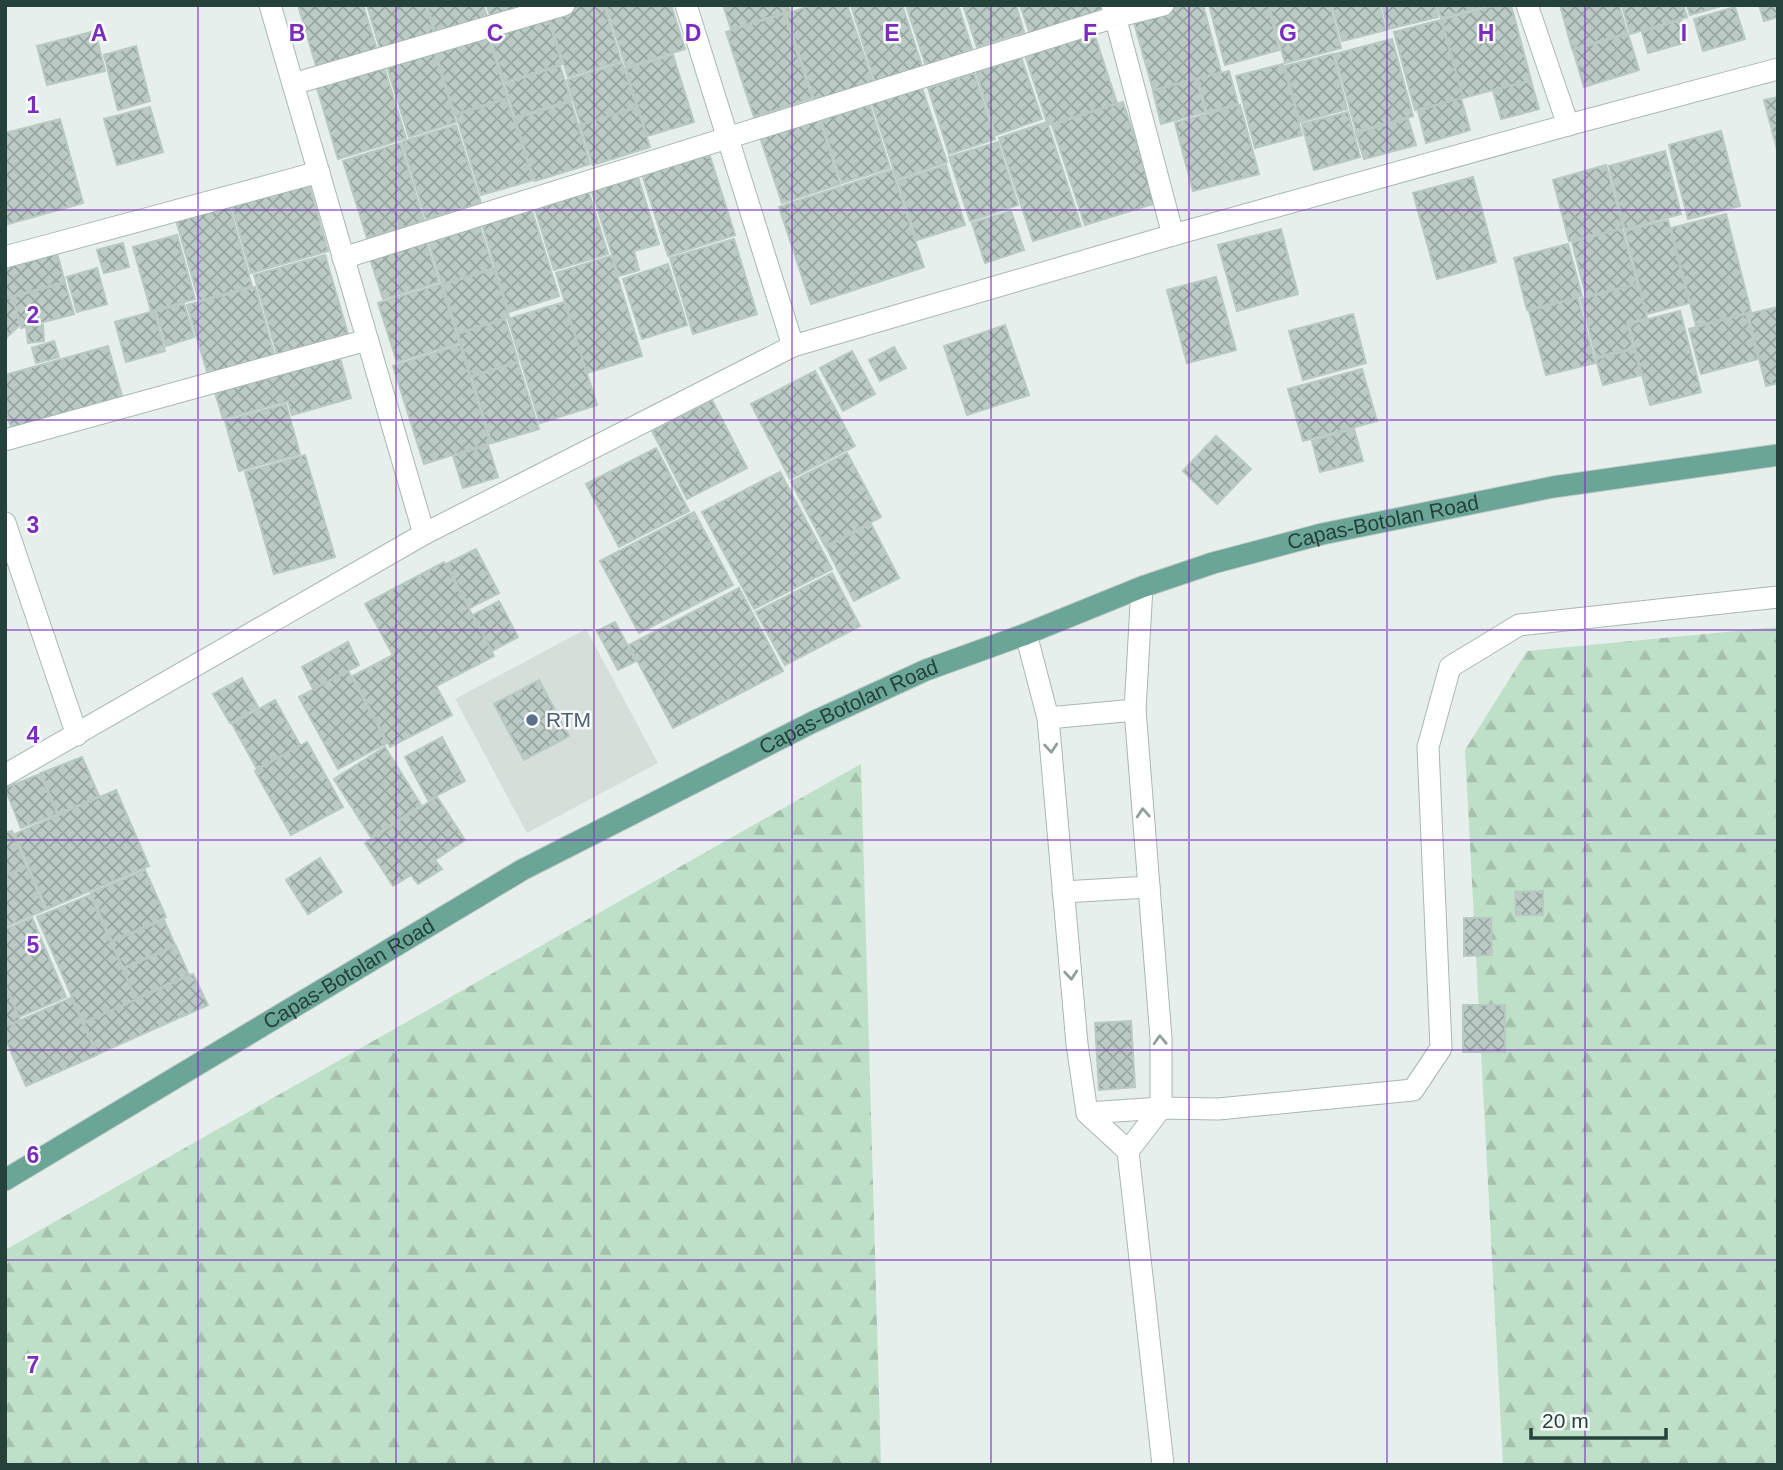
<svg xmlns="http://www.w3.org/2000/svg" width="1783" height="1470" font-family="Helvetica,sans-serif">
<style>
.built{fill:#d4dfda}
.forest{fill:url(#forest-firs)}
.building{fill:url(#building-cross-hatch);stroke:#b8c9c2;stroke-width:2}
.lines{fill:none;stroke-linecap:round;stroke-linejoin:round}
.service-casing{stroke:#a8b8b2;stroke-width:23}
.minor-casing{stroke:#a8b8b2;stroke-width:23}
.primary-casing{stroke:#c2cac8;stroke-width:23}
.service{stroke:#fff;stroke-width:21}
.minor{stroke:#fff;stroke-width:21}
.primary{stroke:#6aa596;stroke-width:21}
.oneway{stroke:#92a09c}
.grid{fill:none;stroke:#7b2cbf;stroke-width:2;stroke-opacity:0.55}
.service-dot{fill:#5c6f8a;stroke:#f7fbf9;stroke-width:2.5}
.labels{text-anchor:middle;stroke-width:5;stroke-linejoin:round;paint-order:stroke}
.street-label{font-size:21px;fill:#24423a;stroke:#f7fbf9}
.service-label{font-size:21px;fill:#4e5e75;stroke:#f7fbf9;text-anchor:start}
.grid-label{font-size:23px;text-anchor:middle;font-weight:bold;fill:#7b2cbf;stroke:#f7fbf9;stroke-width:5;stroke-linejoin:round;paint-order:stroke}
</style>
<defs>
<pattern id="forest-firs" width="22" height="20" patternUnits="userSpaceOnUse" patternTransform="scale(1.75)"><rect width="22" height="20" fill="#bfe0c8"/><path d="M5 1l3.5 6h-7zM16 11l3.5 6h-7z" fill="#a4c1ad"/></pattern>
<pattern id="building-cross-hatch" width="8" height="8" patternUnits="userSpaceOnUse" patternTransform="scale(1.75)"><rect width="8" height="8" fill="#bbcac4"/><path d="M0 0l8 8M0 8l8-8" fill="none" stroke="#98a6a0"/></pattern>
</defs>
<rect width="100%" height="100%" fill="#e6efeb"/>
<polygon class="built" points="586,629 658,763 527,833 455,699"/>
<g class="forest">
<polygon points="1778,627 1778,1465 1503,1465 1465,750 1527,651"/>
<polygon points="861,764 881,1465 5,1465 5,1250"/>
</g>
<g class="building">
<polygon points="298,5 363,5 377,50 317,69"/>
<polygon points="367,5 425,5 434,32 380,49"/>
<polygon points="427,5 483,5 489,22 437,37"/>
<polygon points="487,5 540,5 491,20"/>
<polygon points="567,5 604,5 621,61 568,77 547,11"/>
<polygon points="606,5 671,5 685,49 626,67"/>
<polygon points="723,5 788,5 790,11 731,29"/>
<polygon points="812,5 847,5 873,82 815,101 786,14"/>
<polygon points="851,5 902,5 923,69 876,85"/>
<polygon points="906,5 958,5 974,55 927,69"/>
<polygon points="963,5 1016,5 1024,32 977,47"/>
<polygon points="1020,5 1100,5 1103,13 1031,37"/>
<polygon points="1186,5 1203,5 1221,72 1153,90 1133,19"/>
<polygon points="1209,5 1268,5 1279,50 1225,65"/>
<polygon points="1269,5 1330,5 1341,48 1285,63"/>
<polygon points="1332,5 1379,5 1386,30 1342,41"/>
<polygon points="1382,5 1435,5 1438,17 1388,29"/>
<polygon points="1437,5 1489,5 1441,18"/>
<polygon points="1497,5 1511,5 1531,80 1463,98 1442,20"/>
<polygon points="1560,5 1619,5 1627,33 1572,49"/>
<polygon points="1622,5 1683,5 1687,17 1630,34"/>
<polygon points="1687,5 1725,5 1690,15"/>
<polygon points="1759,5 1778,5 1778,17 1764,21"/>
<polygon points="1735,7 1745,39 1703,51 1694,19"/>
<polygon points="546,11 562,64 504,82 488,29"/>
<polygon points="784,14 812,98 754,117 726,32"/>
<polygon points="1441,20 1463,98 1415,110 1394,32"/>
<polygon points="1681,20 1687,42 1648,53 1642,32"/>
<polygon points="486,29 507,98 455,114 434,46"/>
<polygon points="1093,30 1117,103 1048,125 1024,52"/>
<polygon points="95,31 105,71 47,85 37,46"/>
<polygon points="1628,34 1639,70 1584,87 1573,50"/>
<polygon points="1392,39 1413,116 1356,131 1335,54"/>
<polygon points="136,46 150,101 118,110 104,55"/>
<polygon points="432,46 456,122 409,137 385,61"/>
<polygon points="1333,54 1347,109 1300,122 1285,66"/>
<polygon points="673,55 694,122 647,136 626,69"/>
<polygon points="1021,57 1042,119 996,135 976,72"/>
<polygon points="382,61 406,138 338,159 315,81"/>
<polygon points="622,63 637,107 581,125 567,80"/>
<polygon points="1283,64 1302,135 1255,148 1236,76"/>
<polygon points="560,66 571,100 515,117 505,84"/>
<polygon points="1229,71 1238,104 1207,112 1198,79"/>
<polygon points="974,73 995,139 949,154 928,88"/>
<polygon points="1196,79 1205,112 1161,124 1153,91"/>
<polygon points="1531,81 1539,109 1501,119 1493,90"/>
<polygon points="920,82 947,162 897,179 870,98"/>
<polygon points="1778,97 1778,153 1764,100"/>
<polygon points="1461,98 1470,130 1426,143 1418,111"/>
<polygon points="507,99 533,180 481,195 456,115"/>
<polygon points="868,100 890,168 842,183 820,116"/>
<polygon points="571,102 590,164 535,181 515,119"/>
<polygon points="1123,102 1156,203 1085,225 1052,125"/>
<polygon points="1240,105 1259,174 1193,191 1175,123"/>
<polygon points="150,107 163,152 117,165 104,119"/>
<polygon points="637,108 650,147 593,165 580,125"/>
<polygon points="1348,112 1360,157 1314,170 1302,124"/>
<polygon points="818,115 840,184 782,203 759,134"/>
<polygon points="60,119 83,203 5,225 5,133"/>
<polygon points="1408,119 1416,145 1364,159 1356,133"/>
<polygon points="1047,122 1081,226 1033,241 999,138"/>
<polygon points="456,125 481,203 426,219 402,142"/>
<polygon points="1721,131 1740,206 1688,219 1669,145"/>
<polygon points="998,142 1018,205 970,221 949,157"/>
<polygon points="400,143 424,221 367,238 343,161"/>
<polygon points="708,150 735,235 668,256 641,171"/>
<polygon points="1665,151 1681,214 1625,229 1609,166"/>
<polygon points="946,165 965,225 917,240 898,181"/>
<polygon points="1606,165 1623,228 1569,241 1553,180"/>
<polygon points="892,170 924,267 811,304 779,207"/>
<polygon points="637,174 659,244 634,251 639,270 619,276 591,189"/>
<polygon points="307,177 328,251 251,273 230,200"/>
<polygon points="1473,177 1496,262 1437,279 1413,193"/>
<polygon points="587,187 608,254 554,270 533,203"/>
<polygon points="229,205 252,286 199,301 176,220"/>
<polygon points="530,205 559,296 509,312 481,221"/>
<polygon points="1011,211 1024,250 985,263 972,223"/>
<polygon points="1726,214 1751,312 1696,326 1671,228"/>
<polygon points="1668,220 1689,303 1647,314 1625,231"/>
<polygon points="478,221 493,268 442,284 427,236"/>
<polygon points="1281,229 1298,294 1237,311 1218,245"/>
<polygon points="1622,229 1637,284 1586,296 1572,242"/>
<polygon points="177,235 195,299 151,311 133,247"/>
<polygon points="424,235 439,282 383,299 368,252"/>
<polygon points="734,239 757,314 693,334 670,258"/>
<polygon points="123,243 129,267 104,273 97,250"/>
<polygon points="1568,244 1582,296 1527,310 1514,258"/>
<polygon points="55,246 65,282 5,298 5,259"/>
<polygon points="325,255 348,334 277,354 254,275"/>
<polygon points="611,256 642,356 587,373 556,273"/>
<polygon points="668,264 687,325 642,339 623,279"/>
<polygon points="97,268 107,304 77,312 67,277"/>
<polygon points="494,269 509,317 458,333 443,285"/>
<polygon points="1216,277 1236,350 1187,363 1167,290"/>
<polygon points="65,283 74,314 21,328 13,297"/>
<polygon points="441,284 459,343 397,362 378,303"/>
<polygon points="1638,284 1647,318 1627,323 1633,348 1596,357 1581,299"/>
<polygon points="255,287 275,357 208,375 187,305"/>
<polygon points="13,297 20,325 5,339 5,299"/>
<polygon points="1578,298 1595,363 1546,375 1529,311"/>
<polygon points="564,302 597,405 540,423 508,319"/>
<polygon points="184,304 194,337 166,346 156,311"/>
<polygon points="1778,307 1778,383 1766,386 1748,314"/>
<polygon points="154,311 165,351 126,362 115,322"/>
<polygon points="1680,311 1701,392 1650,405 1629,324"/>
<polygon points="1353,314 1366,363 1303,380 1289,331"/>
<polygon points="1746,314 1758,359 1701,374 1689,329"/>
<polygon points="505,319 518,361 471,376 458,334"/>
<polygon points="43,325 44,341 28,343 26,327"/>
<polygon points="1005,325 1029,395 967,415 944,346"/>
<polygon points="54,341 59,357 36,363 32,348"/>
<polygon points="460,345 490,443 424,464 393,366"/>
<polygon points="108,346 124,403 13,434 5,407 5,375"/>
<polygon points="894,347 906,368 880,381 869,360"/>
<polygon points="1634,349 1641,375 1603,385 1596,359"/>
<polygon points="338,351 351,398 292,415 288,401 223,419 213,386"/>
<polygon points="852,351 875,394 843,411 820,368"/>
<polygon points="518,363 539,429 492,443 472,377"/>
<polygon points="1362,369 1377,421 1303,441 1288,389"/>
<polygon points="815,371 855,446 790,479 751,404"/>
<polygon points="712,400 747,468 687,499 652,431"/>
<polygon points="286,404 300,454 239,471 225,421"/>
<polygon points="1354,429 1363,461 1320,472 1312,441"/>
<polygon points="1216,436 1251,469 1217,504 1183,471"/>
<polygon points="488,445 498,477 463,488 453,456"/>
<polygon points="656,448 689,511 619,547 586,484"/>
<polygon points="847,453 881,517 825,546 791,482"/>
<polygon points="305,455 335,557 274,574 245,472"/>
<polygon points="780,472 832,569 754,609 702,512"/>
<polygon points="694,512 733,585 639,633 600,561"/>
<polygon points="871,524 899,578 854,601 826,547"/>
<polygon points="476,549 499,593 470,608 446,564"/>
<polygon points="444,562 494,656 436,686 452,715 390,747 353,676 393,655 365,604"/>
<polygon points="832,573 860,626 785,665 756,612"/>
<polygon points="739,588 783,671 673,728 629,645"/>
<polygon points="499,601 518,637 492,651 473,615"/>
<polygon points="615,622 636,661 618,670 597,631"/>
<polygon points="348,642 359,665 313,689 302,667"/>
<polygon points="348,671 387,743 338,769 299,697"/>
<polygon points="242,678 258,707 230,723 213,694"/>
<polygon points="539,680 569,736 524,760 494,704"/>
<polygon points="275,700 300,745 257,769 232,724"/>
<polygon points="442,737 465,781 428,800 405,757"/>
<polygon points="307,742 343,807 291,835 255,771"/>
<polygon points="385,747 421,805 371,837 334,779"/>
<polygon points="82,757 99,796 58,814 41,773"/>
<polygon points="40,774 57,814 21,828 5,788"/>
<polygon points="116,790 149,866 47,909 15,834"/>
<polygon points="437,797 465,840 435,860 442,869 418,884 411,875 393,886 365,843"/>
<polygon points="12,831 26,866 5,875 5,833"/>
<polygon points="320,858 342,892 308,914 286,880"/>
<polygon points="27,867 45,910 5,927 5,876"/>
<polygon points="145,870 166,917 112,941 91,893"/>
<polygon points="1543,891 1543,915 1516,915 1515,892"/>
<polygon points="90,895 136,1000 83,1022 37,917"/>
<polygon points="32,918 66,997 19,1017 5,984 5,930"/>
<polygon points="1464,918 1491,918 1492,955 1464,956"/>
<polygon points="164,920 175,945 123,968 111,942"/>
<polygon points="176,946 189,975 136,998 123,969"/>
<polygon points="193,974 208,1005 98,1054 84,1023"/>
<polygon points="5,986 20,1020 5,1026"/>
<polygon points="71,998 97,1055 26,1086 5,1038 5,1027"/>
<rect x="1463" y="1005" width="42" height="47"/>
<polygon points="1131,1021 1135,1087 1099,1090 1095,1023"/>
</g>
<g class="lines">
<g class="service-casing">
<g id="service">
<polyline points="1026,634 1048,718 1077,1044 1087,1113 1128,1151 1163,1465"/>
<polyline points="1048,718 1135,710"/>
<polyline points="1063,892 1149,887"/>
<polyline points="1087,1113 1161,1108 1218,1109 1413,1090 1441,1048 1428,747 1450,667 1519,625 1778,597"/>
<polyline points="1128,1151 1161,1108 1161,1038 1135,710 1142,587"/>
</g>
</g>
<g class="minor-casing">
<g id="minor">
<polyline points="270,5 424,534"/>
<polyline points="686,5 793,346"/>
<polyline points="1112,5 1173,235"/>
<polyline points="1527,5 1568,125"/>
<polyline points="293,84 564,5"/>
<polyline points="5,257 319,172"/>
<polyline points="343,258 1115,17 1163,5"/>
<polyline points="5,440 367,340"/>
<polyline points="5,523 77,735"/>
<polyline points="5,775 424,534 793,346 1173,235 1568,125 1778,69"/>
</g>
</g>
<g class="primary-casing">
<g id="primary">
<path id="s1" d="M5 1180 522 870 813 722 926 670 1026 634 1142 587 1213 563 1322 534 1553 487 1778 455"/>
</g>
</g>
<use href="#service" class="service"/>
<use href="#minor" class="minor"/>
<use href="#primary" class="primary"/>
</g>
<defs><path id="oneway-chevron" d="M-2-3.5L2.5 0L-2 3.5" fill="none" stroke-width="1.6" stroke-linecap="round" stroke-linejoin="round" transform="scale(1.75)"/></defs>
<g class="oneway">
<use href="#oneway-chevron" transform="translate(1051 748) rotate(85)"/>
<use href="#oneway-chevron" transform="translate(1143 813) rotate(-94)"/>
<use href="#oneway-chevron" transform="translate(1071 975) rotate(85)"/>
<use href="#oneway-chevron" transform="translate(1160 1040) rotate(-92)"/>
</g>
<path class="grid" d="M198 5V1465M396 5V1465M594 5V1465M792 5V1465M991 5V1465M1189 5V1465M1387 5V1465M1585 5V1465M5 210H1778M5 420H1778M5 630H1778M5 840H1778M5 1050H1778M5 1260H1778"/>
<circle class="service-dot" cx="532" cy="720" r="7"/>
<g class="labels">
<g class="street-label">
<text dy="7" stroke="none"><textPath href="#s1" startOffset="1535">Capas-Botolan Road</textPath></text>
<text dy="7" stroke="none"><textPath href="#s1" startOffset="968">Capas-Botolan Road</textPath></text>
<text dy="7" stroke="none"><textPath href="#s1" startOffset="401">Capas-Botolan Road</textPath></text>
</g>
<g class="service-label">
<text x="546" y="727">RTM</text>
</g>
</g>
<g class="grid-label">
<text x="99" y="41">A</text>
<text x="297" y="41">B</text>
<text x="495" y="41">C</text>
<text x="693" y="41">D</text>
<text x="892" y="41">E</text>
<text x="1090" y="41">F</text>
<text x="1288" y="41">G</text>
<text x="1486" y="41">H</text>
<text x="1684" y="41">I</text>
<text x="33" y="113">1</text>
<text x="33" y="323">2</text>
<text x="33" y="533">3</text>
<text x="33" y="743">4</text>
<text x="33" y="953">5</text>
<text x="33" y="1163">6</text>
<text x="33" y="1373">7</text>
</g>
<rect width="1783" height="1470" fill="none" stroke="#24423a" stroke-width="14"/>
<path d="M1531 1428v10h135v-10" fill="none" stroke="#24423a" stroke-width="3.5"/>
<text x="1542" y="1428" font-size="21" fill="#24423a" stroke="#f7fbf9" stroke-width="5" paint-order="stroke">20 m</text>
</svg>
